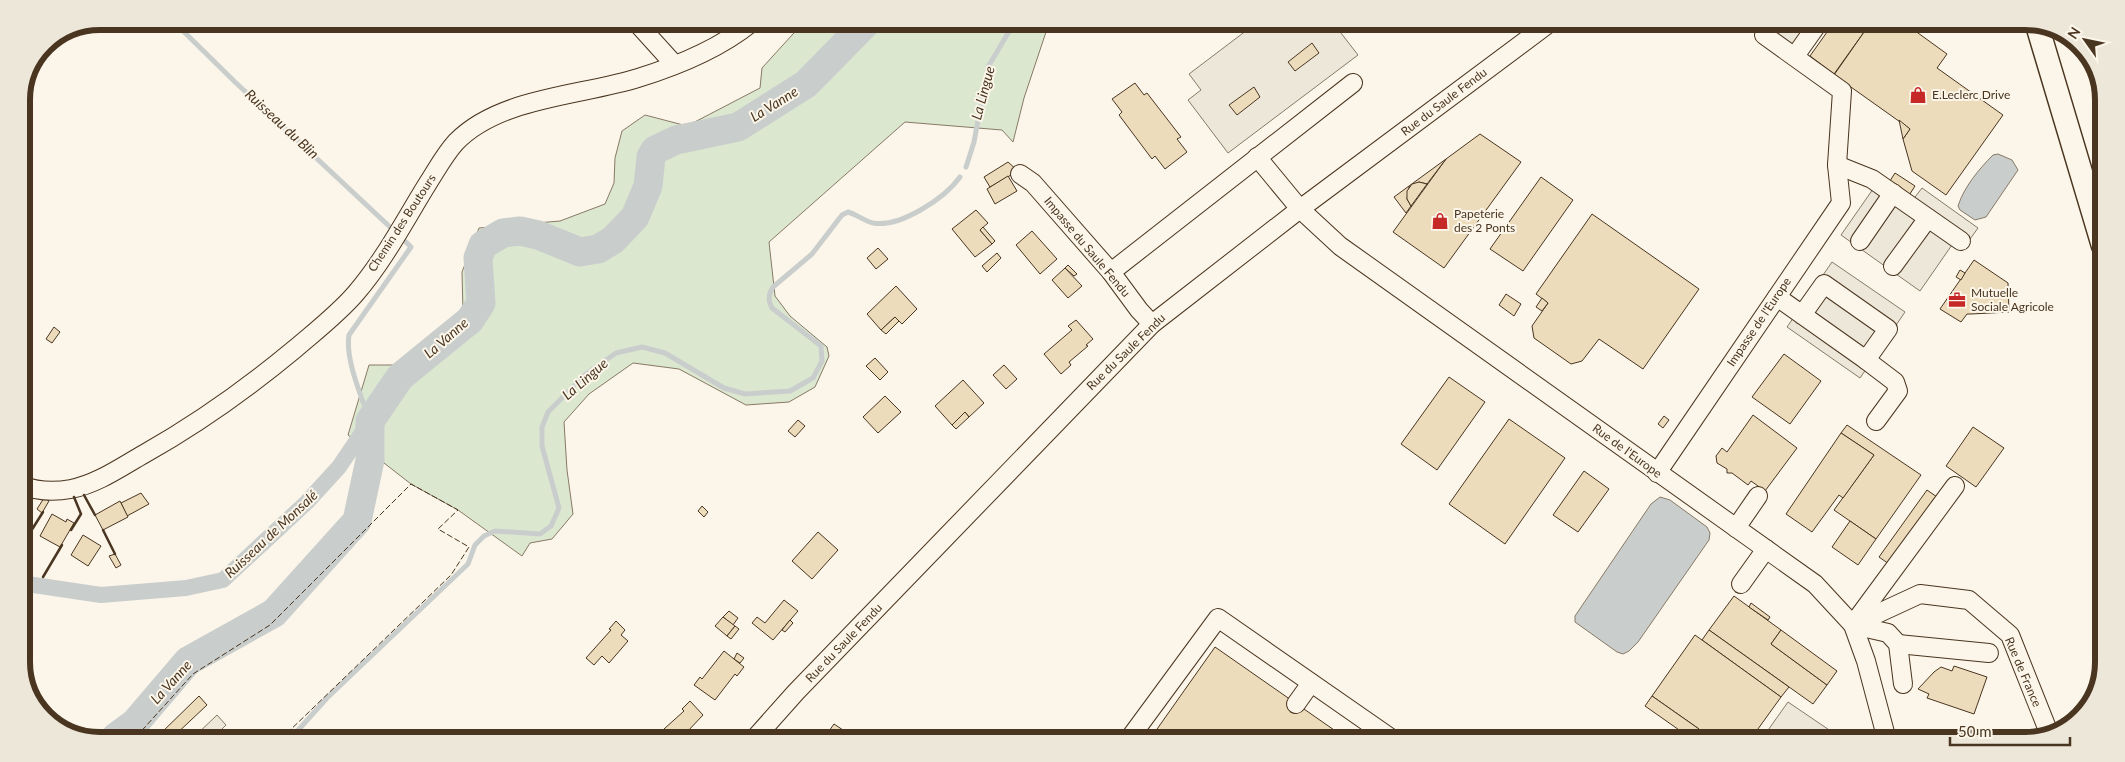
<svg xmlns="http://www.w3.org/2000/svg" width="2125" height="762" font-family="Lato,sans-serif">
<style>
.green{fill:#dce7d0;stroke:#887966}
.parking{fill:#ede7d9;stroke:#887966}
.water{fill:#c9cecd;stroke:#887966}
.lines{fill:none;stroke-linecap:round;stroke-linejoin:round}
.stream{stroke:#c9cecd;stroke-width:5}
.canal{stroke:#c9cecd;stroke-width:16}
.river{stroke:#c9cecd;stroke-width:29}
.building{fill:#ecdcbc;stroke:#4a3520}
.minor-casing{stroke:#4a3520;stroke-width:20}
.major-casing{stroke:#4a3520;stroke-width:25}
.minor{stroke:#fbf6e9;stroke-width:18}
.major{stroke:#fbf6e9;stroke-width:22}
.fence{stroke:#4a3520;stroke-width:1;stroke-dasharray:6 2.5;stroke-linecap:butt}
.wall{stroke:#4a3520;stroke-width:2.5}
.labels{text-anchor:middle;stroke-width:4;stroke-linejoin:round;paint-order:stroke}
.poi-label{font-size:12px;fill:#4a3520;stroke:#fbf6e9;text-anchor:start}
.street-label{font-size:12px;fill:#4a3520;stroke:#fbf6e9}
.water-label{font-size:14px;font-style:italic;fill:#4a3520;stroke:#fbf6e9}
.rim{fill:none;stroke:#4a3520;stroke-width:6}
</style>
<rect width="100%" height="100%" fill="#fbf6e9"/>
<polygon class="green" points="803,23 1049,23 1024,98 1013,142 1002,130 905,122 769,242 775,296 790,316 827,347 829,356 815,387 789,402 746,405 679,369 633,363 589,394 564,422 567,470 573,514 552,539 530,543 522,556 458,510 411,484 348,435 369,365 405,365 463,312 462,272 479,228 560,221 605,204 614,183 615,158 622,131 645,115 687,126 760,88 762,68"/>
<g class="parking">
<polygon points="1255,24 1334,24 1358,55 1228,153 1188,100 1201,90 1189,74"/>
<polygon points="1765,25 1817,25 1789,63 1755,39"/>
<polygon points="1880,179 1912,201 1922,188 1978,228 1963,249 1954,242 1920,291 1841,235"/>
<polygon points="1832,262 1905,312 1860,378 1787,327"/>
<polygon points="1788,702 1844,740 1761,740"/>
<polygon points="217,715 226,725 214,737 194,737"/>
</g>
<g class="water">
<path d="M1998 154 2012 160 2018 170 1986 217 1975 220 1960 210 1958 206C1964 187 1979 169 1993 155Z"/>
<polygon points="1660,497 1670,500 1707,527 1710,533 1709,540 1638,642 1629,651 1623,654 1617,652 1575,622 1575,616 1651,504"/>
</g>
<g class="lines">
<g class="stream">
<polyline points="173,21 235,82 390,227"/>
<polyline points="966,167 974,142 988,67 1014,23"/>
<path d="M370 421C362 398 345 360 349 335L411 247 406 242"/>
<path d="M292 737 327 698 468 564 475 545 484 536 495 531 540 534 551 526 559 508 542 446V427L548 412 586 374 616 353 642 347 665 353 724 388 745 394 790 391 813 378 822 361 821 346 772 308C768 300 768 295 773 287L812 254 842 215 848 212C856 214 864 221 873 223 900 228 945 198 960 177"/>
</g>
<polyline class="canal" points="21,587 27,584 101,595 186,588 223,580 307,502 339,467 370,421"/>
<polyline class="river" points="116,737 135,723 188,661 274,613 357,521 370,460 370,421 400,377 470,320 481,303 478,258 483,245 503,233 520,231 538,235 580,252 598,249 613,240 635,217 648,186 651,157 655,150 676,140 738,127 806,84 866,23"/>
</g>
<g class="building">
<polygon points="1832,25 1869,25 1834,74 1810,56"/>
<polygon points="1869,25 1907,25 1947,54 1937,68 2003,115 1946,195 1912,171 1903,139 1910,129 1834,75"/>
<polygon points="1312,43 1319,53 1295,71 1288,62"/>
<polygon points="1135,83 1144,95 1147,93 1181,137 1177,139 1187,152 1165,169 1155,156 1152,159 1119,115 1122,112 1112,99"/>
<polygon points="1254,87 1260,97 1237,115 1229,105"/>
<polygon points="1899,120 1910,129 1903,139"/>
<polygon points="1480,134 1521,162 1444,268 1393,232 1446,159"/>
<polygon points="1446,159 1427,184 1419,182 1409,187 1407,199 1411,206 1406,213 1394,197"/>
<polygon points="1008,162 1018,171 990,187 984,177"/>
<polygon points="1895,173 1915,186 1908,197 1888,184"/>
<polygon points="1008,176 1017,191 995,204 987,189"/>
<polygon points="1541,177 1573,200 1523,271 1490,249"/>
<polygon points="1419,182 1427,184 1411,206 1407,199 1407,191 1412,184"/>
<polygon points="976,210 988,223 980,230 992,244 975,257 952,229"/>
<polygon points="1592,214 1699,289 1643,369 1599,339 1582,361 1571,364 1534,338 1532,326 1548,303 1536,294"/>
<polygon points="983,227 995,241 992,244 980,230"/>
<polygon points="1032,231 1057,259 1040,274 1016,245"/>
<polygon points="878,248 888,259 876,269 867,258"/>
<polygon points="997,253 1001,258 987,272 982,266"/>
<polygon points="1974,260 2008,283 2009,312 1971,314 1967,314 1961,322 1940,309"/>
<polygon points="1068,265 1077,274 1074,276 1065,268"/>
<polygon points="1065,268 1082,286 1068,298 1052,280"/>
<polygon points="1960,270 1965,273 1961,280 1956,277"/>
<polygon points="896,286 917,309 902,324 895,317 881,330 867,314"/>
<polygon points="1506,294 1521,304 1514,316 1499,305"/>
<polygon points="1542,298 1548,303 1542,311 1536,307"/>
<polygon points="895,317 899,321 886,334 881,330"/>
<polygon points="1076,320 1093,339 1086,345 1088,346 1069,362 1071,365 1061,374 1044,354 1072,330 1068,326"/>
<polygon points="54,327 60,332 52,343 46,339"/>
<polygon points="1784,354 1821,381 1790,424 1752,397"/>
<polygon points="875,358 888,372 880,380 866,366"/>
<polygon points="1004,365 1017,379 1006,389 993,375"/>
<polygon points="1449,377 1485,402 1437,470 1401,444"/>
<polygon points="963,380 984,403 969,417 965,412 952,425 935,406"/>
<polygon points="885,396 901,412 878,433 863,417"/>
<polygon points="965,412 969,417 956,429 952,425"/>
<polygon points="1753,415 1797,448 1765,491 1751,481 1748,485 1732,473 1727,473 1727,469 1717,463 1716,456 1722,448 1727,452"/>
<polygon points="1664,416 1669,420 1663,428 1658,424"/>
<polygon points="1509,419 1565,458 1505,544 1449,504"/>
<polygon points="798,420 805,426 795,437 788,431"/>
<polygon points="1847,425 1921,475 1876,539 1834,510 1874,455 1841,433"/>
<polygon points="1973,427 2004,448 1976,487 1946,466"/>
<polygon points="1841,433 1874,455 1843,498 1839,495 1812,532 1786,514"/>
<polygon points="1584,471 1609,489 1578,532 1553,515"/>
<polygon points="1927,490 1937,497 1889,564 1879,557"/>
<polygon points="141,493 149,504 127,516 121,503"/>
<polygon points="44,498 49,501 42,513 37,509"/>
<polygon points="120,501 128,517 103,530 95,515"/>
<polygon points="21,505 28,509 21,520"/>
<polygon points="702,506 708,512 704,517 698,511"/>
<polygon points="52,514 66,522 67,519 74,523 60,547 40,536"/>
<polygon points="1850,521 1876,539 1858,565 1832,547"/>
<polygon points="818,532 838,550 812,579 792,561"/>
<polygon points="83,535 101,546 88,566 71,555"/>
<polygon points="115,554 121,565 116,568 109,556"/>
<polygon points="1734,596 1781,630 1771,644 1827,685 1813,704 1709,630"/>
<polygon points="784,600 798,611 773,640 752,623 757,617 765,623"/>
<polygon points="1751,603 1770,617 1768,620 1749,607"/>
<polygon points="729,611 738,618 733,625 723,617"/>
<polygon points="723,617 735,626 727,636 715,626"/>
<polygon points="790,620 793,623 785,632 782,630"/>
<polygon points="616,621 625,630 621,635 628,641 609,663 602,656 594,665 586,658 611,630 609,629"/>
<polygon points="735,626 739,629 731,639 727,636"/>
<polygon points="1709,630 1789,687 1781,697 1702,640"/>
<polygon points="1781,630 1837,671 1827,685 1771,644"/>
<polygon points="1695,635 1781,697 1750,740 1691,740 1699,729 1652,696"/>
<polygon points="1215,647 1347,739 1150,739"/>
<polygon points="724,651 744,667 737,676 735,674 715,700 694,685 700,677 702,679"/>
<polygon points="737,653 744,658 740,663 734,659"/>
<polygon points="1954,666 1987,677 1974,714 1927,698 1929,694 1918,689 1934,672 1941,667 1952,671"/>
<polygon points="199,696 207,705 173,737 157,737"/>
<polygon points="1652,696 1699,729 1691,740 1676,740 1682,732 1645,706"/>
<polygon points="690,701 703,715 686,733 688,736 685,738 659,738 666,731 664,729 684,711 682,709"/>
<polygon points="834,724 855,738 824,738"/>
</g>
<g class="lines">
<g class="minor-casing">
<g id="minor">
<polyline points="636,22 674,64"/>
<polyline points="1795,56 1817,25"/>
<polyline points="1257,157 1300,209 1340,246 1815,584 1853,625 1866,661 1887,740"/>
<polyline points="1837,165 1872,179 1961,241"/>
<polyline points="1020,174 1033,183 1111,272 1139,310 1152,324"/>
<polyline points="1860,241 1893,193"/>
<polyline points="1893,266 1928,218"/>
<polyline points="1111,272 1353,83"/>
<polyline points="1777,297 1866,360 1888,329 1824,284 1802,315"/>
<polyline points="1866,360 1895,382 1898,391 1876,421"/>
<polyline points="1657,473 1841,203 1837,165 1842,91 1764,35"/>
<path d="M21 485C36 491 55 492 71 489 97 484 121 467 144 454 199 423 248 388 296 348 317 330 339 313 356 293 385 259 405 220 428 183 437 169 445 154 456 142 500 97 581 96 638 78 677 66 720 48 751 23"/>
<polyline points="1736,528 1758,496"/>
<polyline points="1741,584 1766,549"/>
<polyline points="1854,623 1955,486"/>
<polyline points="1853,625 1920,594 1969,600 2010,635 2049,733"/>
<polyline points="1853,625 1888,633 1898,644 1903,684"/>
<polyline points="1898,644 1989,653"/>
<polyline points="1296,704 1311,683"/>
<polyline points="755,738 796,692 944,539 1152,324 1300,209 1548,24"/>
<polyline points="1129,739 1218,618 1392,739"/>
</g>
</g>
<g class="major-casing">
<polyline id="major" points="2037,25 2103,246"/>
</g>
<use href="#minor" class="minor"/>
<use href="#major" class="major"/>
<polyline class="fence" points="136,737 193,674 270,625 411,484 458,510 438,529 469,547 451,575 283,737"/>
<g class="wall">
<polyline points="84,495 95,515"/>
<polyline points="71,530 81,514 74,497"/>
<polyline points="103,530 115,554"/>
<polyline points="21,547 43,512"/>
<polyline points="43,577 62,545"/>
</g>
</g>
<defs>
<g id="shop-bare" transform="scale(1.35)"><path d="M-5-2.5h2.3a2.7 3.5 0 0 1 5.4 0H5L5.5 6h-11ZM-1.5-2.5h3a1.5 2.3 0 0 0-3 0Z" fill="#c62828" stroke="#fbf6e9" stroke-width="2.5" paint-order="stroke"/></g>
<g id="office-bare" transform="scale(1.35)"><path d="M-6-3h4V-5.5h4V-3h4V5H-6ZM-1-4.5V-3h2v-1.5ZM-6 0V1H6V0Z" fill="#c62828" stroke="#fbf6e9" stroke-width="2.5" paint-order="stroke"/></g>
</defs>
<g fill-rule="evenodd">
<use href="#shop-bare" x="1918" y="95"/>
<use href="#shop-bare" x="1440" y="221"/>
<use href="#office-bare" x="1957" y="300"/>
</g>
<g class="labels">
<g class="poi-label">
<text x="1932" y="99">E.Leclerc Drive</text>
<text x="1454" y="218">Papeterie<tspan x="1454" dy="14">des 2 Ponts</tspan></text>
<text x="1971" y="297">Mutuelle<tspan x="1971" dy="14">Sociale Agricole</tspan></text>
</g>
<g class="street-label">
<text transform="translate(1444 102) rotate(-37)" y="4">Rue du Saule Fendu</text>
<text transform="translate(402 223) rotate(-57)" y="4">Chemin des Boutours</text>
<text transform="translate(1087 247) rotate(50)" y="4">Impasse du Saule Fendu</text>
<text transform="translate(1759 322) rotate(-56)" y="4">Impasse de l'Europe</text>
<text transform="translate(1126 352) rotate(-44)" y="4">Rue du Saule Fendu</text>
<text transform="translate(1627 451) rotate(36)" y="4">Rue de l'Europe</text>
<text transform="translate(844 643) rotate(-46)" y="4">Rue du Saule Fendu</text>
<text transform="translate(2023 672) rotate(67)" y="4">Rue de France</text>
</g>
<g class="water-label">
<text transform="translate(983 93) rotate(-75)" y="5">La Lingue</text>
<text transform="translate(774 104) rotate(-32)" y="5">La Vanne</text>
<text transform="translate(282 124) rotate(43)" y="5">Ruisseau du Blin</text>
<text transform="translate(446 338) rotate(-41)" y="5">La Vanne</text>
<text transform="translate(585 379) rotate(-41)" y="5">La Lingue</text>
<text transform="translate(271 534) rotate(-43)" y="5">Ruisseau de Monsalé</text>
<text transform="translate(171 682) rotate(-48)" y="5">La Vanne</text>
</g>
</g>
<path d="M0 0H2125V762H0ZM100 30H2025A70 70 0 0 1 2095 100V662A70 70 0 0 1 2025 732H100A70 70 0 0 1 30 662V100A70 70 0 0 1 100 30Z" fill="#ede7d9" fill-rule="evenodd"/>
<path class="rim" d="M100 30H2025A70 70 0 0 1 2095 100V662A70 70 0 0 1 2025 732H100A70 70 0 0 1 30 662V100A70 70 0 0 1 100 30Z"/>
<g transform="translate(2085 40) rotate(303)" stroke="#fbf6e9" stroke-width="4" paint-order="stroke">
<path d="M0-4L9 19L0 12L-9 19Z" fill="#4a3520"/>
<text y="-8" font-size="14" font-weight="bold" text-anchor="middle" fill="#4a3520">N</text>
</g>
<path d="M1950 737v8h120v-8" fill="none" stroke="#4a3520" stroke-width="2.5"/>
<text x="1958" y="737" font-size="15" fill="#4a3520" stroke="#fbf6e9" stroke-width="4" paint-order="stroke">50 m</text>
</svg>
